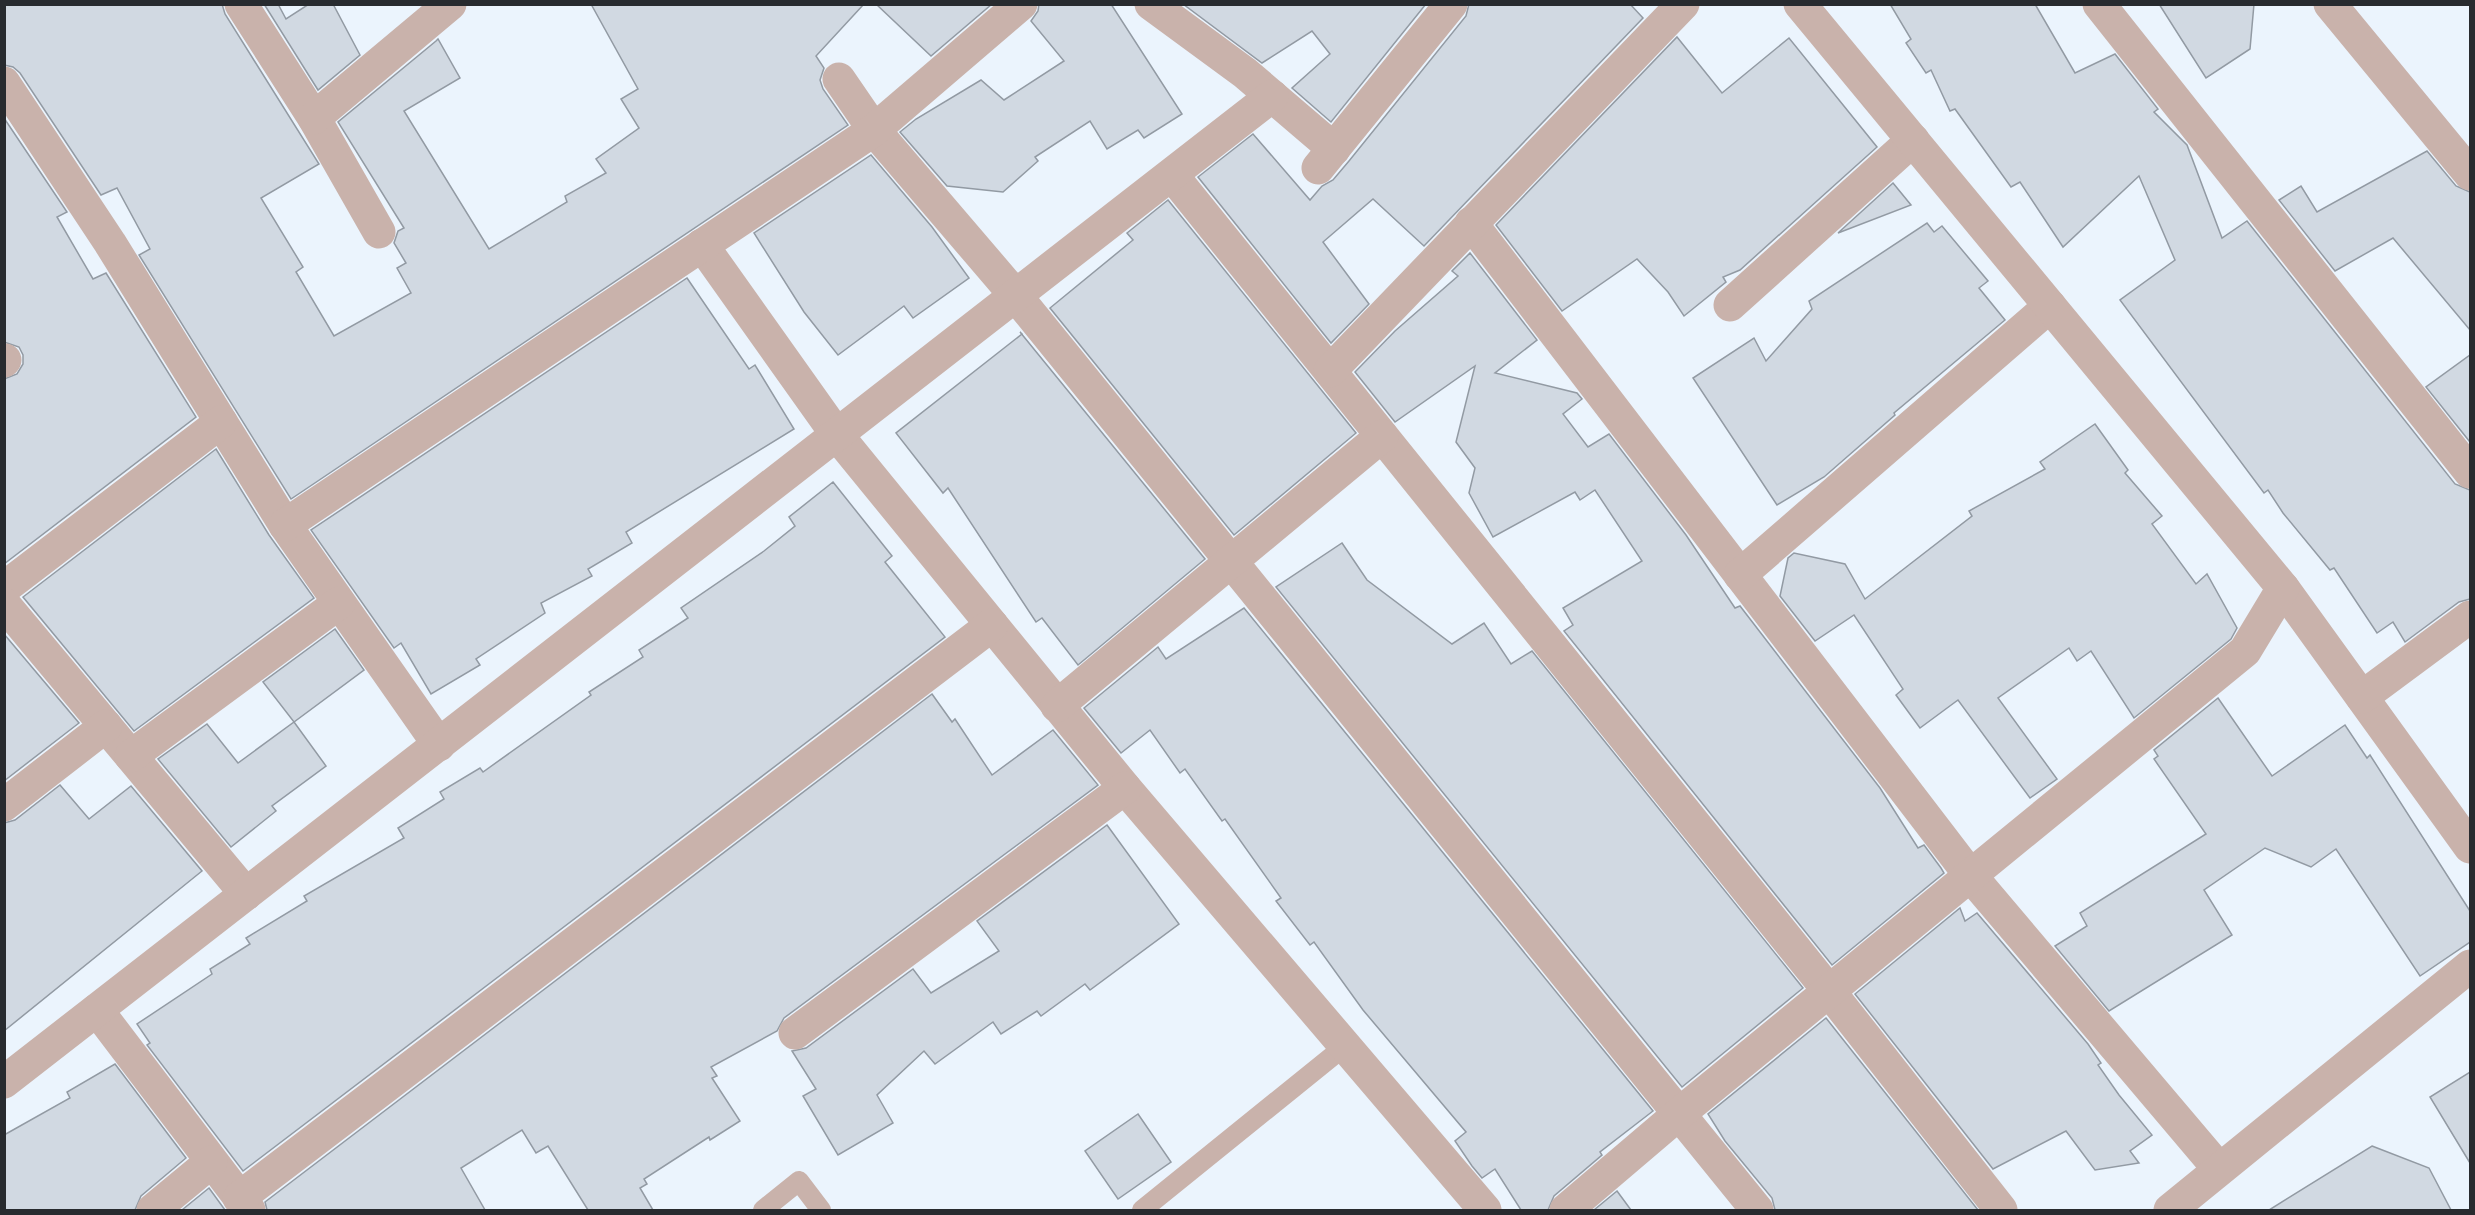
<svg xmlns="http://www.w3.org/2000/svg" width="2475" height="1215" font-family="Overpass,sans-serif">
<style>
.building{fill:#d1d9e2;stroke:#929aa3;stroke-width:1.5}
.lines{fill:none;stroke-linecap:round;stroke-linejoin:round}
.lane{stroke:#c9b2ab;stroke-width:20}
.street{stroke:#c9b2ab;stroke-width:33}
</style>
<rect width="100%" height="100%" fill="#ebf4fd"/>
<g class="building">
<polygon points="4,4 222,4 225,14 319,164 261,198 303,267 296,272 334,336 411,293 397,268 406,263 394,243 398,231 404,228 338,122 436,41 438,39 460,78 404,111 489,249 567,202 565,196 606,173 596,159 639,128 621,99 638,89 591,4 864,4 816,56 824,68 820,80 823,89 848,125 291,499 139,255 150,249 117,188 101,195 20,73 13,67 4,65"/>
<polygon points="264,4 278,4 286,19 309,4 333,4 360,55 318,90"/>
<polygon points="876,4 992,4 931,56"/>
<polygon points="1039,4 1111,4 1182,114 1144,138 1138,130 1107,149 1090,121 1035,157 1038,161 1003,192 947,186 900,132 916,119 981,80 1004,100 1064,61 1031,21 1038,11"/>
<polygon points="1183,4 1426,4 1331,122 1292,88 1330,54 1312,31 1262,63"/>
<polygon points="1469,4 1630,4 1643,18 1424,246 1373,199 1323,242 1369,304 1331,343 1198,177 1253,134 1310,200 1322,186 1333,180 1349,161 1466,16"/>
<polygon points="1890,4 2035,4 2075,73 2115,54 2158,109 2154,112 2187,145 2222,238 2247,221 2455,484 2470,490 2470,599 2459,602 2405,642 2393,622 2377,633 2334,568 2330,570 2283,513 2268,490 2264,493 2120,300 2175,260 2139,176 2063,247 2020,182 2011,187 1955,109 1950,111 1931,70 1926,73 1906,43 1911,39"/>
<polygon points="2159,4 2254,4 2250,49 2206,78"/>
<polygon points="1677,37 1722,93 1789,38 1877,147 1740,270 1723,277 1726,282 1684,316 1668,292 1637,259 1562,311 1496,225"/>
<polygon points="4,118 67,212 57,217 93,279 106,273 196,417 4,564 4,379 17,374 23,364 23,355 19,347 4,342"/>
<polygon points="2427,151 2456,186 2470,192 2470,330 2393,238 2335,271 2279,200 2301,186 2317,212"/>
<polygon points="871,155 932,227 969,278 913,318 904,306 838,355 804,312 754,233"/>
<polygon points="1893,183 1911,205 1838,233"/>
<polygon points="1168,200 1356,433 1234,535 1050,308 1133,240 1127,233"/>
<polygon points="1927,223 1934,232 1942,226 1988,281 1979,288 2005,320 1894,413 1895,415 1824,477 1777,505 1693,378 1754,338 1766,361 1812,309 1809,301"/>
<polygon points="1470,253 1537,340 1495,373 1577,393 1582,399 1563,414 1588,447 1609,434 1686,535 1735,608 1740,606 1880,788 1918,848 1924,845 1941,868 1944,873 1832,965 1564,631 1573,625 1563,608 1642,561 1595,490 1580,500 1575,492 1493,537 1469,493 1475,468 1456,442 1475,366 1395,422 1355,372 1395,331 1458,276 1452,271"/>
<polygon points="687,278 749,369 755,365 794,429 626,532 632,543 588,569 592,576 541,603 545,613 476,659 480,665 431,694 401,643 394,648 311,530"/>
<polygon points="1020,332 1205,559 1078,665 1042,618 1036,622 948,488 943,493 896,433 1022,334"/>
<polygon points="2470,355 2470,442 2426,387"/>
<polygon points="2095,424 2128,470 2125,473 2162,516 2152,524 2196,584 2207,574 2237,628 2231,639 2134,718 2091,651 2077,661 2069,648 1998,698 2057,779 2030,798 1958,700 1920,728 1896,695 1903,689 1854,615 1815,641 1780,596 1788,558 1794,553 1845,564 1865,599 1972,516 1969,511 2045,469 2040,462"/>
<polygon points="216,449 269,535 314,598 134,731 23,597"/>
<polygon points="833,482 892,556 885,562 945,637 243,1171 147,1045 150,1043 137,1024 212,974 210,969 250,944 246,938 307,901 304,896 404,838 398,828 444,799 440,792 480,768 483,772 591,695 589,692 643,657 639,650 688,618 681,608 764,551 795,526 789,517"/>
<polygon points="1342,543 1367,580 1452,644 1484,623 1511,664 1532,651 1803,988 1682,1087 1276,587"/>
<polygon points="1244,608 1653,1111 1600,1152 1602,1155 1554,1196 1548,1210 1521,1210 1495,1169 1482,1178 1472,1166 1455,1141 1466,1132 1363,1010 1314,942 1310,945 1276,901 1281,898 1225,819 1222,821 1185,769 1180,773 1150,730 1121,753 1084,708 1158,647 1166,659"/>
<polygon points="335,629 364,670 294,722 263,682"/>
<polygon points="4,634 79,723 4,781"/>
<polygon points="932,694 952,722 955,719 992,775 1053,730 1098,785 784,1018 777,1031 711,1067 717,1076 712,1078 740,1121 710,1140 709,1137 644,1179 647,1184 640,1188 653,1210 588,1210 548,1146 536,1153 522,1130 461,1168 485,1210 267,1210 265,1202"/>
<polygon points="2218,698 2272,776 2345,725 2367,758 2370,755 2470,911 2470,942 2420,976 2336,849 2311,867 2265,848 2204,890 2232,935 2109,1011 2055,946 2087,926 2080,913 2206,834 2154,759 2158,756 2154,750"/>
<polygon points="294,722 326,766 272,806 276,811 231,847 158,759 207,724 238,763"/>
<polygon points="60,785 89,819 131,786 202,871 4,1031 4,823 15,820"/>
<polygon points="1107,825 1179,924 1090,990 1085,984 1041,1016 1037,1011 1001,1034 993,1022 935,1064 924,1051 877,1095 893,1123 838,1155 803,1096 816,1089 792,1051 806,1048 913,969 931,993 999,951 977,921"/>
<polygon points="1960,908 1965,921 1977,913 2088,1044 2101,1063 2098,1065 2119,1095 2152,1135 2130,1151 2139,1163 2095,1170 2066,1131 1993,1169 1855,994"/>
<polygon points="1826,1018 1978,1210 1775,1210 1772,1198 1725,1141 1708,1114"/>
<polygon points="115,1064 186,1158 141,1196 135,1210 4,1210 4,1135 70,1098 67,1092"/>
<polygon points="2470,1072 2470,1163 2430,1097"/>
<polygon points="1138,1114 1171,1162 1118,1199 1085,1151"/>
<polygon points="2372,1146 2429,1168 2451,1210 2269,1210"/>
<polygon points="209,1188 225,1210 182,1210"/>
<polygon points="1617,1191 1631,1210 1594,1210"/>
</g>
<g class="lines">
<g class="lane">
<polyline points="763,1210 799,1181 821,1210"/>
<polyline points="1142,1210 1345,1046"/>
</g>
<g class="street">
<polyline points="241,4 314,118 379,232"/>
<polyline points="1151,4 1245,73 1334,149"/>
<polyline points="2099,4 2470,472"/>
<polyline points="2330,4 2470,174"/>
<polyline points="839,79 874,130 1016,296 1757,1210"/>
<polyline points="4,83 110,243 285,525 439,745"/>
<polyline points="314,118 450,4"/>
<polyline points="1318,168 1451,4"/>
<polyline points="1172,175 1829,991 2001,1210"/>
<polyline points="1471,223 1970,875 2219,1169"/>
<polyline points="702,245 837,435 1125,788 1485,1210"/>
<polyline points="1730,305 1913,140"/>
<polyline points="4,361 5,360"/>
<polyline points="1330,371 1683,4"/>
<polyline points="285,525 874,130 1021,4"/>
<polyline points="1740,575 2050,306"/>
<polyline points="4,588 221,422"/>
<polyline points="2283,588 2470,847"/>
<polyline points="4,604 246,894"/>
<polyline points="2362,697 2470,617"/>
<polyline points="1057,706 1382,436"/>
<polyline points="131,756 339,603"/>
<polyline points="4,805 106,726"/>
<polyline points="97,1010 249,1210"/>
<polyline points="795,1033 1125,788"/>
<polyline points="4,1082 1272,96"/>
<polyline points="239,1198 992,625"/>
<polyline points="153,1210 211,1162"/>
<polyline points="1566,1210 1680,1113 2245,651 2283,588 1800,4"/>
<polyline points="2170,1210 2470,966"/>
</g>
</g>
<rect width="2475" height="1215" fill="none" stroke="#282b2f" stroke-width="12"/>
</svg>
